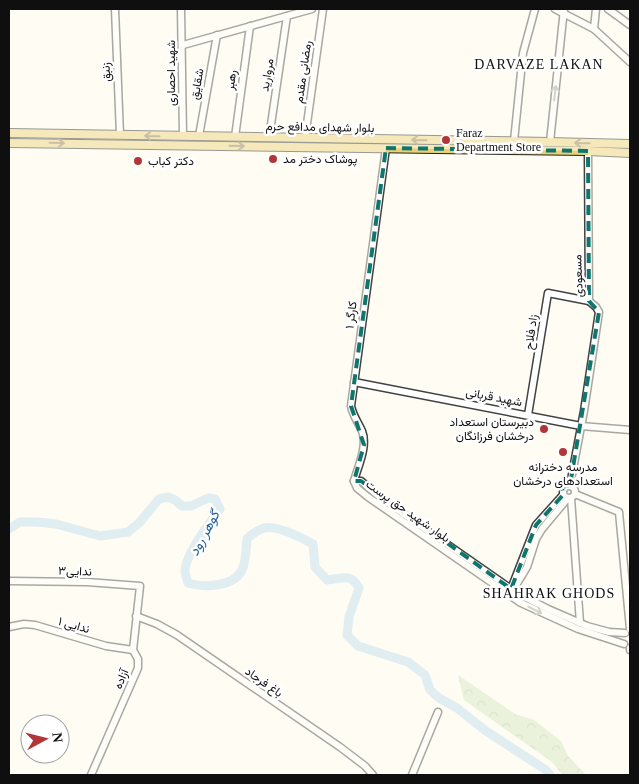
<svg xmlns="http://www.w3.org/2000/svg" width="639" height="784" font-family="'Times New Roman',Vazirmatn,serif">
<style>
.park{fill:url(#park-crowns)}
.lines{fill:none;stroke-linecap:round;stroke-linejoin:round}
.river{stroke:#bcdcf0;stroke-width:9}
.minor-casing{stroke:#424242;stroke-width:9}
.major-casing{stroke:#202020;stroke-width:10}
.minor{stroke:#fff;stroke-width:6}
.major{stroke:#ead176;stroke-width:8}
.oneway{stroke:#9f9f9f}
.oneway2{stroke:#877a48}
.marked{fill:none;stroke:#0f766e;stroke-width:4;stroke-dasharray:10 6;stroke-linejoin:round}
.poi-dot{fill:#b23538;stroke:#fff;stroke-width:2}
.labels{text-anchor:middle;stroke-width:5;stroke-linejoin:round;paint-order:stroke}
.street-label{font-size:12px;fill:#0f0f0f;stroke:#fff}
.poi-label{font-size:12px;fill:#0f0f0f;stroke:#fff;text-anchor:start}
.neighbourhood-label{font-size:14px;letter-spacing:1px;fill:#0f0f0f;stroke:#fff}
.water-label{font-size:14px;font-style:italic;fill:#256195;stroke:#fff}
</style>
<defs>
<pattern id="park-crowns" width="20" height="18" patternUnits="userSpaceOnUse" patternTransform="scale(1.25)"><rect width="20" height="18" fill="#d2e6bf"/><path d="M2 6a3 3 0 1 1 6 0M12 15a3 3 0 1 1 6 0" fill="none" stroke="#b3c4a3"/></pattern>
</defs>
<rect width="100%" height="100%" fill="#fefcf3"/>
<polygon class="park" points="458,675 515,714 534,720 561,741 568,756 586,775 563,775 552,762 464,700"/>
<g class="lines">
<path class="river" d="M9 529 20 522H37L56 524 100 536 128 532 139 523 159 499 168 497 175 500 182 506H191L208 498 215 499 220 509C210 522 185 555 185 571 185 575 187 579 188 583 203 588 234 587 242 570 246 562 246 548 247 539 252 534 258 530 264 528 277 525 302 538 313 544L315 567 327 580C340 579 351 572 359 588L349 617 347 635 358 646 408 662 425 675 430 690 439 698 457 708 486 731 546 770 550 775"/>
<g class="minor-casing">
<g id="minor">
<polyline points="115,9 120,135"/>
<polyline points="181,9 183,136"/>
<polyline points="555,9 594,29 630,62"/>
<polyline points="608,9 630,25"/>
<polyline points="594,29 596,9"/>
<polyline points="183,45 312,9"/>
<polyline points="199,136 217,35"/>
<polyline points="235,137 250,26"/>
<polyline points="269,138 287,16"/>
<polyline points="305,138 323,9"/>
<polyline points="514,141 523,53 535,9"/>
<polyline points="550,142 564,9"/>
<polyline points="354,382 581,426 630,430"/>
<polyline points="528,415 548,293 589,301"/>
<path d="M354 481C358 466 368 446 362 431 358 422 353 416 351 406L386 148"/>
<polyline points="354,481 357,488 368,497 521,603 578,629 624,644"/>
<polyline points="354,481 361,481 382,499 517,593 548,609 587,626 609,632 625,633"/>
<polyline points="570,485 584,411 599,312 596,307 589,301 588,151"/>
<circle cx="569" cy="492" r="6"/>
<polyline points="575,494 619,512 630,629"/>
<polyline points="571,498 580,623"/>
<polyline points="9,581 87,582 140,586 133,650 138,659 138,668 91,775"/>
<polyline points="511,589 536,525 563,495"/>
<polyline points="510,592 515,587 527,567 536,539 542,529 568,498"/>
<polyline points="136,616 157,624 177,635 340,747 365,766 373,775"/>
<polyline points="9,627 24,624 35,625 106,646 133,650"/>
<polyline points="630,648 630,650"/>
<polyline points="412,775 438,712"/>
</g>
</g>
<g class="major-casing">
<g id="major">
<polyline points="9,133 550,142 630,144"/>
<polyline points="9,143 588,151 630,153"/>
</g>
</g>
<use href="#minor" class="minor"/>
<use href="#major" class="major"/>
</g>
<defs><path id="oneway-shaft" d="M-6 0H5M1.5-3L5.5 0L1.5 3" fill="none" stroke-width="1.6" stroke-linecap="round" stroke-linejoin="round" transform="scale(1.25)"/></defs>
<g class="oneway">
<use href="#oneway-shaft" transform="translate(555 93) rotate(-84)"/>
<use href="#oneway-shaft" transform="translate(535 610) rotate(27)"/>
</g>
<g class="oneway2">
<use href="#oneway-shaft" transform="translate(152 136) rotate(-179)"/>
<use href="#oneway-shaft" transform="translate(419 140) rotate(-179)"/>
<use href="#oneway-shaft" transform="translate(57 143) rotate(1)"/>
<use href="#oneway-shaft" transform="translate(582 143) rotate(-179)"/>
<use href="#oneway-shaft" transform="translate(237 146) rotate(1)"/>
</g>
<path d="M0 0H639V784H0ZM386 148 588 151 589 301 599 312 570 485 562 487 563 495 536 525 511 589 361 481H354L364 445 351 406Z" fill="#fefcf3" fill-opacity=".55" fill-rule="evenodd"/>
<path class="marked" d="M386 148 588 151 589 301 599 312 570 485 562 487 563 495 536 525 511 589 361 481H354L364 445 351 406Z"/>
<g class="poi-dot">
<circle cx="446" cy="140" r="5"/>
<circle cx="273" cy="159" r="5"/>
<circle cx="138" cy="161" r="5"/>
<circle cx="544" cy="429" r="5"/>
<circle cx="563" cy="452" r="5"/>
</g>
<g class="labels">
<g class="street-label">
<text transform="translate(106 72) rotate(-93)" y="4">زنبق</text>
<text transform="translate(303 72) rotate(-82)" y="4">رمضانی مقدم</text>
<text transform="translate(171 73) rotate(-90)" y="4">شهید احصاری</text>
<text transform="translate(267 75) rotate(-81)" y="4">مروارید</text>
<text transform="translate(231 80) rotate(-82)" y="4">رهبر</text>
<text transform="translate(197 84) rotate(-80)" y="4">شقایق</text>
<text transform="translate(320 127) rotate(1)" y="4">بلوار شهدای مدافع حرم</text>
<text transform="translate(578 276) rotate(-92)" y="4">مسعودی</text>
<text transform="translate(351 315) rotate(-83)" y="4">کارگر ۱</text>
<text transform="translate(531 332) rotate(-82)" y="4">زاد فلاح</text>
<text transform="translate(494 397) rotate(11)" y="4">شهید قربانی</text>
<text transform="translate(408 511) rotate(35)" y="4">بلوار شهید حق پرست</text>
<text transform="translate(75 571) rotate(2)" y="4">ندایی۳</text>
<text transform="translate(74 625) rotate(16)" y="4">ندایی ۱</text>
<text transform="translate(121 679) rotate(-67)" y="4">آزاده</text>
<text transform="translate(264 682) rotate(35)" y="4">باغ فرجاد</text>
</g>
<g class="poi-label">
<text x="456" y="137">Faraz<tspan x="456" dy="14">Department Store</tspan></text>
<text x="283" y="163">پوشاک دختر مد</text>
<text x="148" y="165">دکتر کباب</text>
<text x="534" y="426" text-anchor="end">دبیرستان استعداد<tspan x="534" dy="14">درخشان فرزانگان</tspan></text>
<text x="563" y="471" text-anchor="middle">مدرسه دخترانه<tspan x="563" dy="14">استعدادهای درخشان</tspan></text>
</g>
<g class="neighbourhood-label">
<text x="539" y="69">DARVAZE LAKAN</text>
<text x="549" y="598">SHAHRAK GHODS</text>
</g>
<g class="water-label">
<text transform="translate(204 533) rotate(-62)" y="5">گوهر رود</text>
</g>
</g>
<rect width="639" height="784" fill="none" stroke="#0f0f0f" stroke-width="20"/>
<g transform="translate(45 739) rotate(83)"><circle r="24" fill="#ffffff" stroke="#9f9f9f"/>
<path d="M0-4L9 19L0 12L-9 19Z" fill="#b23538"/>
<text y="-8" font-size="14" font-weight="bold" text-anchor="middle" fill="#0f0f0f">N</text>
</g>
</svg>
